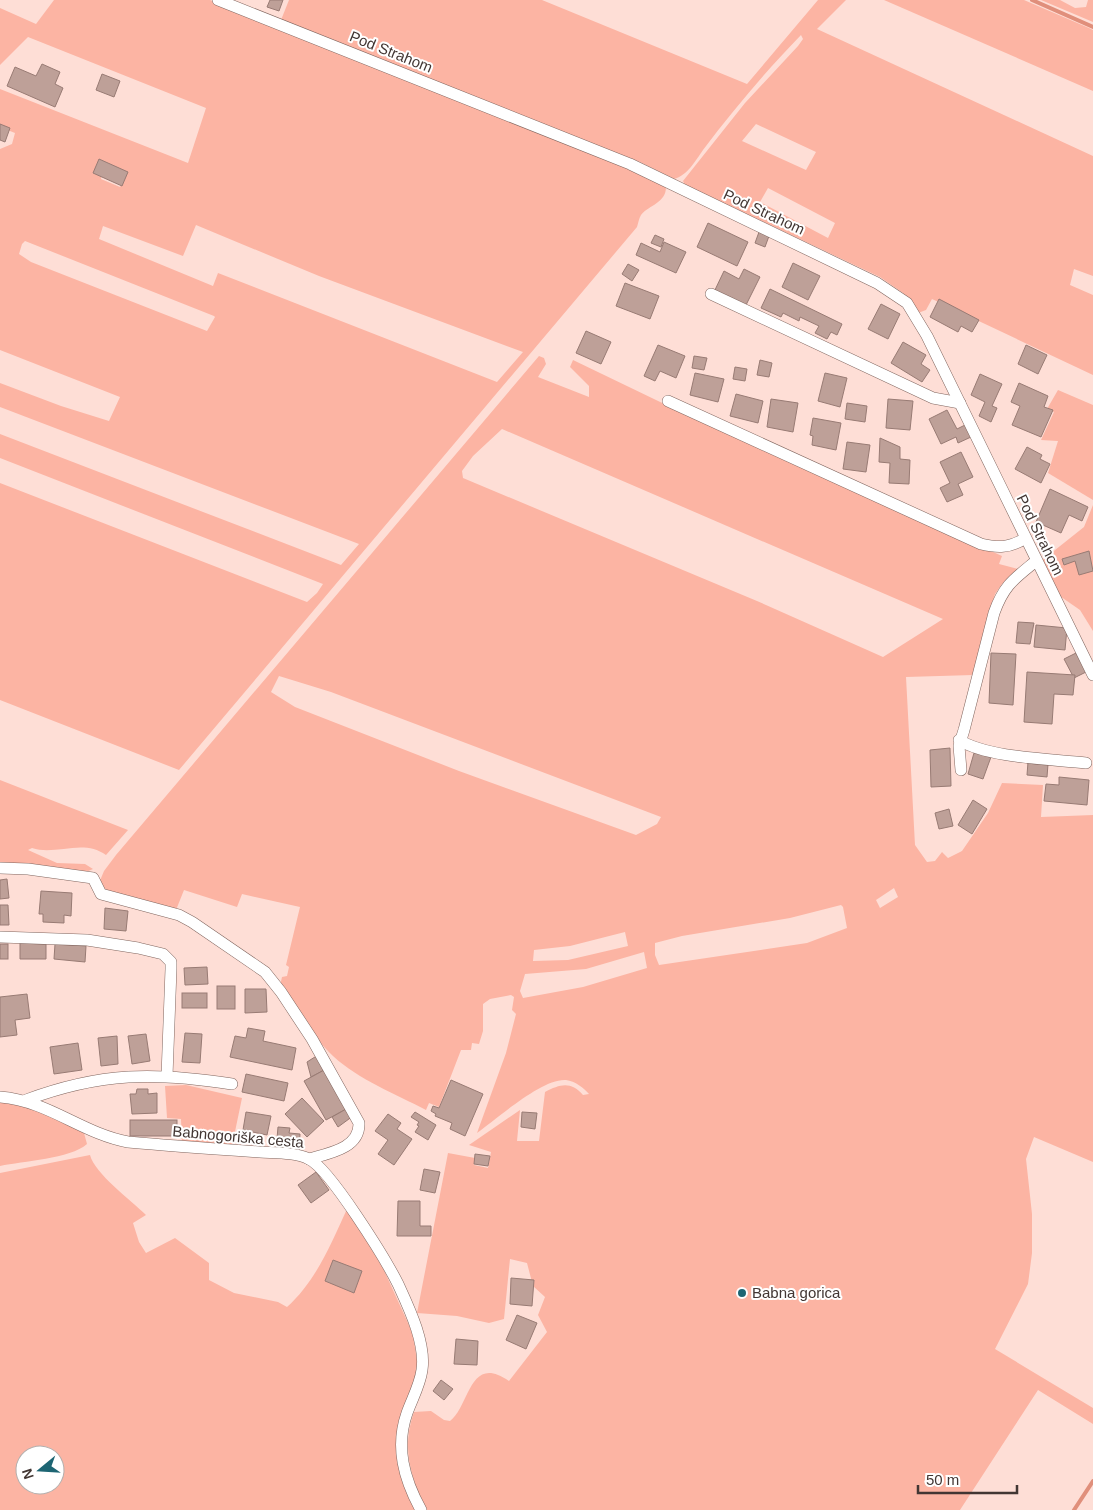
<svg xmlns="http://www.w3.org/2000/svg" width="1093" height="1510" font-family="Arial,sans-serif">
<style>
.green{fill:#fcb4a3;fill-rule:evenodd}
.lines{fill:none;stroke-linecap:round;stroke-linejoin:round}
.stream{stroke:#e08f7b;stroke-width:4}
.building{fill:#bea098;stroke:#987b74}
.minor-casing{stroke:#81665f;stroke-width:12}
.minor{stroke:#fff;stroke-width:11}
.poi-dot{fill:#1d6573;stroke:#fff;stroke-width:2}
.labels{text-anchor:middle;stroke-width:4;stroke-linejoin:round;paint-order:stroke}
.street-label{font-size:15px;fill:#423633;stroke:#fff}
.poi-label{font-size:15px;fill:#423633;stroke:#fff;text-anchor:start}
</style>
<rect width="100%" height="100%" fill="#feded6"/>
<g class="green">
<path d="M54 0H210L622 165 666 187C666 203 649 205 641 215 639 218 638 224 637 227L179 770 0 700V483L307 602 317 593 323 584 0 458V434L341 565 359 544 0 407V383L61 406 109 421 120 397 0 350V149L12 144 15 133 0 127V89L188 163 206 108 28 37 0 65V8L36 24ZM104 167 126 175 120 187 101 179ZM196 225 319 276 523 352 497 382 218 273 213 286 99 239 103 226 183 256ZM25 241 214 316 215 317 207 331 31 262 19 254 22 244Z"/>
<path d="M289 0H542L747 84 818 0H846L817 29 1093 156V276L1074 269 1070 285 1093 295V375L932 299 926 310 918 313 903 293 880 277 685 185 683 181 745 103 798 46 803 39 801 35C766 71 734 109 703 150 696 160 687 176 674 179L640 162 281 20ZM756 124 816 152 806 170 742 141ZM768 188 835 223 828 238 760 202Z"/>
<polygon points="884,0 1024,0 1089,28 1093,30 1093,91"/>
<polygon points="1041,0 1060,0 1075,8 1086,7 1088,0 1093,0 1093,22"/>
<path d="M539 356 544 358 546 364 538 377 589 397V386L570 367 573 360 683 413 1002 556 999 564 1018 569 1002 584 995 594 973 675 906 677 915 845 927 862 935 861 942 852 948 858 962 851 988 813 1002 783 1043 785 1041 817 1093 815V1162L1034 1137 1026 1159 1032 1214V1253L1028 1284 995 1349 1093 1408V1424L1038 1390 960 1510H425C411 1474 401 1450 414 1412L431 1411 444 1420 450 1421C470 1406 469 1353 509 1381L547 1332 538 1315 545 1297 533 1286 527 1263 510 1259 504 1319 489 1323 457 1316 417 1313 448 1153 475 1158 474 1165 488 1168 491 1152 469 1145 520 1110 517 1141H539L545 1092C560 1084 571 1081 583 1095L589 1094C584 1088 575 1081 566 1080 542 1078 497 1119 477 1133L506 1053 516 1014 512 1010 514 997 511 995 490 999 483 1004V1031L479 1044 472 1043 471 1050H461L439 1107 429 1103 426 1110C396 1094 359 1080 333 1056 312 1036 297 1010 280 986L282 977 287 976 289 967 286 965 300 907 242 894 237 907 184 890 176 910 103 889 99 883 104 871 116 855ZM502 429 943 619 883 657 757 601 463 478 462 471 473 456ZM279 676 331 692 661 817 657 824 636 835 459 771 295 707 271 692ZM894 888 898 897 880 908 876 900ZM841 905 843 907 847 928 807 943 659 965 655 955V943L682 936 790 918ZM625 932 628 946 568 960 533 961 534 950 570 946ZM644 952 647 968 583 987 523 998 520 991 525 974 586 969Z"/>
<polygon points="1058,390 1093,405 1093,500 1048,473 1058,441 1041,440 1054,412 1047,409"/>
<polygon points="1093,505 1093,631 1080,610 1054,592 1040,562 1084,527"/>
<path d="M0 780 128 830 106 855C83 838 56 856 32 848L28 850 57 863 85 864 93 869 86 872 0 864Z"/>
<polygon points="186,1085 242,1098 232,1146 182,1143 181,1119 167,1118 165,1086"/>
<path d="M11 1102 28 1105 84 1133 87 1144C70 1159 23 1161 0 1166V1103Z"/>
<path d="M90 1155C95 1174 131 1200 146 1215L133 1223 139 1242 146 1253 175 1238 209 1263V1280L234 1293 278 1302 287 1307C316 1281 331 1244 347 1209L383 1268 413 1334 418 1367 400 1457 418 1510H0V1173ZM25 1455H55V1485H25Z"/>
</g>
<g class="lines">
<g class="stream">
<polyline points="1032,0 1093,27"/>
<polyline points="1074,1510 1093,1481"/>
</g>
</g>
<g class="building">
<polygon points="270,0 283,0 279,11 267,7"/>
<polygon points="42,64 60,72 55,84 63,88 55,107 7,86 15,67 36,76"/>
<polygon points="102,74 120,81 114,97 96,90"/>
<polygon points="0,124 10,128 5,142 0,140"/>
<polygon points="99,159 128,172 122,186 93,173"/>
<polygon points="708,223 748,242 737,266 697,247"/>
<polygon points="759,232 769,236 765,247 755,243"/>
<polygon points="655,235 664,239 661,247 651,243"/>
<polygon points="664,242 686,252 676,273 636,255 641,243 660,252"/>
<polygon points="793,263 820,276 808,300 782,287"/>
<polygon points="628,264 639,270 632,281 622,274"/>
<polygon points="744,269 760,277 745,307 714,292 724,271 739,279"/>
<polygon points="625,283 659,296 650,319 616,306"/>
<polygon points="770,289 842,324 837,335 831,332 827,339 815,333 819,326 800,317 799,321 783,313 781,317 761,308"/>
<polygon points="939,299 979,320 972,332 961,326 958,332 930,317"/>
<polygon points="881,304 900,314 888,339 868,329"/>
<polygon points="586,331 611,342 601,364 576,353"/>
<polygon points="903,342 926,355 921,364 930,370 922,382 891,363"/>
<polygon points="658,345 685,356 676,378 660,371 655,381 644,376"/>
<polygon points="1026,345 1047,355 1038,374 1018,364"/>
<polygon points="694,356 707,358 704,370 692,368"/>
<polygon points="760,360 772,363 769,377 757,375"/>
<polygon points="735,367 747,369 745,381 733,379"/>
<polygon points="695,373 724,379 718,402 690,395"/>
<polygon points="825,373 847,378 840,407 818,401"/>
<polygon points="980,374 1002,384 992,406 997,408 991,422 979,416 985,402 971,395"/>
<polygon points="1019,383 1048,396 1044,407 1053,410 1041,437 1012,425 1020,406 1011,402"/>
<polygon points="736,394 763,401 758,423 730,416"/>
<polygon points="771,399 798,403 793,432 767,427"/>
<polygon points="888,399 913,401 910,430 886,428"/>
<polygon points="847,403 867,406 865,422 845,419"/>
<polygon points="947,410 957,429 965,425 971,437 958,443 956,437 941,444 929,419"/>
<polygon points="813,418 841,423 836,450 812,445 813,436 810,435"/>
<polygon points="880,438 900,447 900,459 910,460 909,484 889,483 890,463 879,462"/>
<polygon points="847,442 870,445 866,472 843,469"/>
<polygon points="1027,447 1042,455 1040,459 1050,464 1041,483 1015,469"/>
<polygon points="961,452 973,477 958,484 963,495 947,502 940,488 950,483 940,462"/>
<polygon points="1050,489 1088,507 1082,521 1069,515 1061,533 1036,522"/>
<polygon points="1089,551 1093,571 1079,575 1075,561 1064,565 1062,559"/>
<polygon points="1018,622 1034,623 1030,644 1016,643"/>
<polygon points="1036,625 1067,628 1065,650 1034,647"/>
<polygon points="991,653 1016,654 1013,705 989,703"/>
<polygon points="1076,653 1086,672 1074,678 1064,659"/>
<polygon points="1027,672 1075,675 1073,695 1054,694 1052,724 1024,722"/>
<polygon points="950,748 951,786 931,787 930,750"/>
<polygon points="974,753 991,757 983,779 968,774"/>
<polygon points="1028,762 1048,764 1047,777 1027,775"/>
<polygon points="1059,777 1089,780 1087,805 1044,801 1046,784 1059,785"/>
<polygon points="973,800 987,809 972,834 958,825"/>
<polygon points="949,809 953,826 939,829 935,813"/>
<polygon points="7,879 9,898 0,899 0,880"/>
<polygon points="41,891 72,893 71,916 64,915 64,923 43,922 43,914 39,914"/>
<polygon points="0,905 8,905 9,925 0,925"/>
<polygon points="105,908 128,911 126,931 104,929"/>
<polygon points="20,943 46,944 46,959 20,959"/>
<rect x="0" y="944" width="8" height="15"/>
<polygon points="55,944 86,946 85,962 54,959"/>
<polygon points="207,967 208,984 185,985 184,968"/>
<rect x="217" y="986" width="18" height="23"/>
<polygon points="245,989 266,989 267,1012 245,1013"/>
<rect x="182" y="993" width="25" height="15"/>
<polygon points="27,994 30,1018 15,1020 17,1035 0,1037 0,997"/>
<polygon points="248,1028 265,1031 263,1041 296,1048 292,1070 230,1057 235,1036 246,1038"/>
<polygon points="185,1033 202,1034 200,1063 182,1062"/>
<polygon points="146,1034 150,1061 132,1064 128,1036"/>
<polygon points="117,1036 118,1064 101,1066 98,1038"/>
<polygon points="78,1043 82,1070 54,1074 50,1047"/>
<polygon points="318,1055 326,1069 311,1077 307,1062"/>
<polygon points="326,1069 348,1108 326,1120 304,1081"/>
<polygon points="246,1074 288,1083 284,1101 242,1092"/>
<polygon points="451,1080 483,1094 465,1136 450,1129 452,1123 435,1116 436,1114 431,1111 433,1106 439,1108"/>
<polygon points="137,1089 148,1089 148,1094 157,1093 157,1113 132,1114 130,1094 136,1094"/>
<polygon points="302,1098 324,1121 307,1137 285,1114"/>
<polygon points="348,1108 353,1116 338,1127 332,1117"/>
<polygon points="246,1112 271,1116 267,1135 243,1130"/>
<polygon points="415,1112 436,1125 428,1140 415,1132 419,1126 417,1125 419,1122 411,1117"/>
<polygon points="522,1112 537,1113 535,1129 521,1127"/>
<polygon points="388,1114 401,1123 397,1129 412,1139 394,1165 378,1154 388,1140 375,1131"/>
<rect x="130" y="1120" width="47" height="16"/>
<polygon points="278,1127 290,1128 289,1133 300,1134 299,1152 276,1150"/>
<polygon points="475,1154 490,1156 488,1166 474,1164"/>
<polygon points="424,1169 440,1172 435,1193 420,1190"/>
<polygon points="316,1172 329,1190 311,1203 298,1185"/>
<polygon points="398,1201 420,1201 420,1226 431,1226 431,1236 397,1236"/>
<polygon points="333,1260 362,1271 354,1293 325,1281"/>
<polygon points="511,1278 534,1280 532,1306 510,1304"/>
<polygon points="517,1315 537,1323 526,1349 506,1340"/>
<polygon points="456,1339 478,1341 477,1365 454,1364"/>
<polygon points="441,1380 453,1389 444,1400 433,1391"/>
</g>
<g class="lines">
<g class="minor-casing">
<g id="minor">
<polyline points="218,0 630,164 877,283 907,303 927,336 1093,675"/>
<polyline points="711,294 933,398 960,403"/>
<path d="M668 401 981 544C998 548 1009 548 1024 539"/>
<path d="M959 740C988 758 1051 759 1086 763"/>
<path d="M961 770 959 746 964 730 994 613C1004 585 1014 579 1036 561"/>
<path d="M0 868 28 869 93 878 101 894 179 915 192 922 265 972 281 992 312 1039 359 1123C360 1148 330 1153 309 1159"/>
<polyline points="0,937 87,940 138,948 163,954 171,962 171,969 167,1076"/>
<path d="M0 1097C49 1101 81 1133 128 1142 172 1146 216 1149 260 1152 275 1153 295 1152 309 1159 330 1169 386 1260 398 1284 409 1308 426 1343 422 1370 420 1385 412 1399 407 1413 395 1447 404 1479 421 1510"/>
<path d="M26 1100C101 1072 155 1072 232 1084"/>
</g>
</g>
<use href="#minor" class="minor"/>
</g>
<circle class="poi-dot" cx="742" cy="1293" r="5"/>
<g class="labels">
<g class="street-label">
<text transform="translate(391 52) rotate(22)" y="5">Pod Strahom</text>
<text transform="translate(764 212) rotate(25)" y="5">Pod Strahom</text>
<text transform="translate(1040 535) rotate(64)" y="5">Pod Strahom</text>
<text transform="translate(238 1137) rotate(5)" y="5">Babnogoriška cesta</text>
</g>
<g class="poi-label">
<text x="752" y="1298">Babna gorica</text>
</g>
</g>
<g transform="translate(40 1470) rotate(252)"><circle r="24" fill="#ffffff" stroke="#b3afad"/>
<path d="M0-4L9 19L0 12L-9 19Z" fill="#1d6573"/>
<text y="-8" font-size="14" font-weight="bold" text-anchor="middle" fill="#423633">N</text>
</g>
<path d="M918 1485v8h99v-8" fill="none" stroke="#423633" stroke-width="2.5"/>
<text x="926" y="1485" font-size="15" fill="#423633" stroke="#ffffff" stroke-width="4" paint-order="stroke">50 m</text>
</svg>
